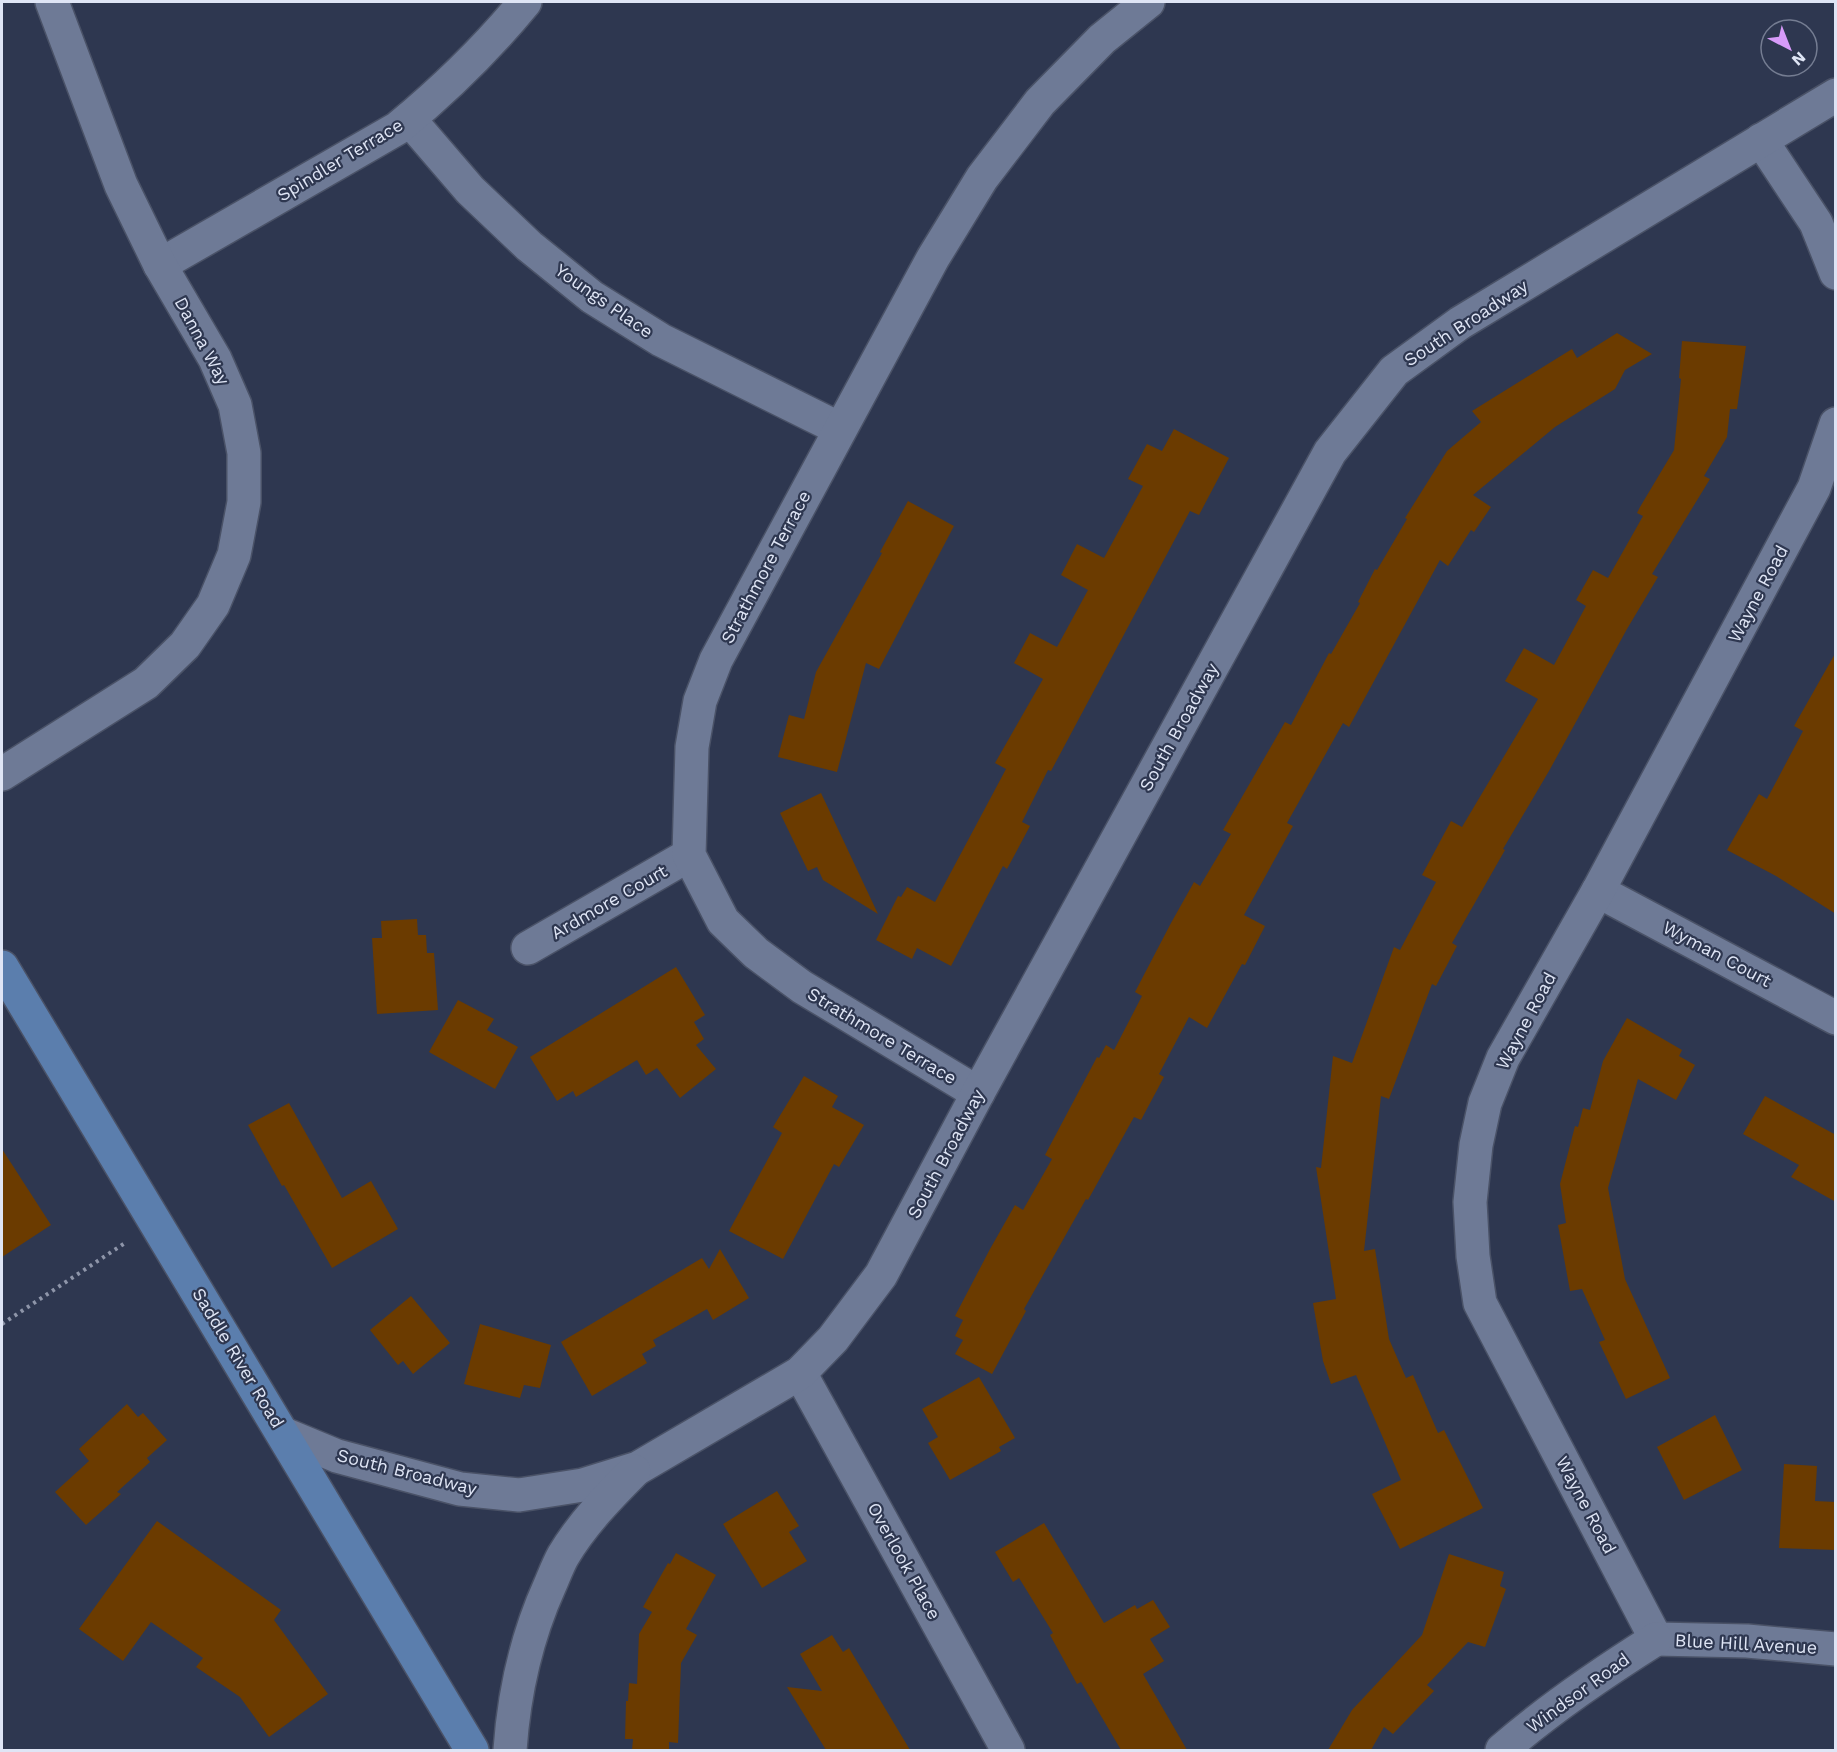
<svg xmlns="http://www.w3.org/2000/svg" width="1837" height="1752" font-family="'Work Sans',sans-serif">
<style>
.building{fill:#6b3b00}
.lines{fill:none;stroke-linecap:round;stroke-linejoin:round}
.street-casing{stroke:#4a5267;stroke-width:36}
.secondary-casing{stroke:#4a5267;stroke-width:36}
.path{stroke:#8e95a9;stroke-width:4;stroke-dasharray:3 4.5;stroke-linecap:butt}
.street{stroke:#6e7a96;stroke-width:33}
.secondary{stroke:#5b7ead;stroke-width:33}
.labels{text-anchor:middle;stroke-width:4.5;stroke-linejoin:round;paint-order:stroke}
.street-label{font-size:18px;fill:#dfe5f5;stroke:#2e3750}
</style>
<rect width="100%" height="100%" fill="#2e3750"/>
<g class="building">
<polygon points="1617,333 1652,354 1625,370 1615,389 1555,427 1473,495 1491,507 1474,532 1471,530 1448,566 1440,560 1349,727 1343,723 1287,823 1293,826 1244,915 1265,926 1245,965 1242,964 1207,1028 1189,1017 1159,1074 1164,1077 1141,1120 1134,1117 1088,1200 1086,1199 1024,1309 1026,1311 992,1374 955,1354 963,1340 955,1336 963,1320 955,1316 990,1249 1015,1205 1023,1210 1052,1159 1045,1155 1097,1057 1099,1058 1106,1045 1114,1050 1142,996 1135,992 1171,923 1194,882 1200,886 1231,834 1223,830 1285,722 1291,725 1329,653 1331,654 1360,603 1358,602 1375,569 1377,570 1407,519 1405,518 1447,451 1481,422 1472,411 1572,349 1577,358"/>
<polygon points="1682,341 1746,346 1737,409 1730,409 1727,437 1704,476 1710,479 1652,574 1658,577 1627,629 1549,771 1503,849 1505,850 1452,943 1457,946 1436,986 1432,984 1389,1099 1381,1096 1364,1251 1375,1249 1389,1339 1406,1378 1413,1375 1438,1433 1444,1430 1483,1508 1400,1549 1372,1494 1401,1480 1356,1375 1331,1384 1323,1361 1313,1303 1336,1299 1316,1167 1321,1168 1333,1056 1352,1063 1394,947 1400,950 1436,882 1422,875 1451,821 1462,827 1538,699 1505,681 1524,648 1554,665 1586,606 1576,600 1593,570 1608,578 1643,516 1637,513 1640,507 1674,450 1681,379 1679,378"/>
<polygon points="1174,429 1229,458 1199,515 1190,511 1051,771 1048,770 1022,822 1030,826 1007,869 1003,866 951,966 917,948 912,959 876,940 898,896 901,897 907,887 935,902 1006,769 995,763 1043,679 1014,663 1030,633 1057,647 1088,590 1061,575 1077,544 1104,558 1143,486 1128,479 1147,444 1162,451"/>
<polygon points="908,501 954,526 879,669 866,663 837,772 778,757 789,715 804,719 816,672 882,553 880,552"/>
<polygon points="1836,652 1836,914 1776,876 1727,850 1759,794 1767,799 1803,731 1794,726"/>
<polygon points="821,793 878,914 823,880 817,867 808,871 780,813"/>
<polygon points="417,919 418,935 426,935 427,953 434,953 438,1010 377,1014 372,938 382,938 381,921"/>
<polygon points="676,967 705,1015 694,1022 704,1039 696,1045 716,1069 680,1098 657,1068 646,1075 637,1060 576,1097 573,1091 557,1101 530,1057"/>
<polygon points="458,1000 494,1019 487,1030 518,1047 495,1089 429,1052"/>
<polygon points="1627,1018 1682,1050 1679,1056 1695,1065 1676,1100 1638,1079 1608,1188 1625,1279 1670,1378 1626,1399 1599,1342 1605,1340 1582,1289 1570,1291 1558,1225 1566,1223 1560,1184 1575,1126 1578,1127 1583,1108 1590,1110 1603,1061"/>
<polygon points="804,1076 838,1096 832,1107 864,1125 839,1167 834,1164 783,1259 729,1231 782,1133 773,1127"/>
<polygon points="1765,1096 1836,1135 1836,1202 1791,1177 1799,1165 1743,1134"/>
<polygon points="289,1103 342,1198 371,1181 398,1229 332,1268 284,1185 282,1186 248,1125"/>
<polygon points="2,1149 51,1225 2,1257"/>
<polygon points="720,1249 749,1298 713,1320 707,1309 653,1340 656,1346 642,1354 647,1363 592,1396 561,1342 702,1258 709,1269"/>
<polygon points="411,1296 450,1343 413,1374 403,1361 398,1365 370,1330"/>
<polygon points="480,1324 551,1345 540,1388 524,1385 520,1398 464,1384"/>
<polygon points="979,1377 1015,1438 999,1447 1001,1451 950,1480 928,1443 938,1437 922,1409"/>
<polygon points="127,1404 138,1417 143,1413 167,1440 147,1458 150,1462 117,1492 121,1494 86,1525 55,1492 89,1461 79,1449"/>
<polygon points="1715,1415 1742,1470 1684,1500 1657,1447"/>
<polygon points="1784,1464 1817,1466 1815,1501 1836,1502 1836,1550 1779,1548"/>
<polygon points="777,1491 799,1526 789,1532 807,1561 762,1588 723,1524"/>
<polygon points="157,1521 281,1610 274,1620 328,1694 269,1737 240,1697 196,1667 203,1658 151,1622 123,1661 79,1629"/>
<polygon points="1044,1523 1104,1623 1135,1605 1137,1609 1153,1600 1170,1627 1150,1639 1164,1661 1143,1674 1187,1750 1121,1750 1081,1682 1077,1684 1050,1635 1053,1633 1019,1578 1013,1582 995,1552"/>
<polygon points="676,1553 716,1575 686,1629 697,1635 681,1663 678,1743 669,1742 669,1750 632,1750 633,1739 625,1739 626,1701 628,1701 629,1683 637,1684 639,1634 652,1612 643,1607 668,1563 670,1564"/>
<polygon points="1449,1554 1504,1572 1500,1586 1506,1589 1485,1647 1468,1642 1427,1685 1434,1691 1393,1734 1384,1727 1371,1750 1328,1750 1352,1710 1422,1635"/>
<polygon points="832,1635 843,1652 849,1648 910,1750 826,1750 787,1687 822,1691 800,1654"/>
</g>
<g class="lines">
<g class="street-casing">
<g id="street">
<polyline points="409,119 470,190 529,246 592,297 661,340 840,429"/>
<polyline points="1761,140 1816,223 1836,273"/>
<path d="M160 265 398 128C444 90 488 47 525 2"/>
<polyline points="2,774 146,683 185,645 213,605 234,555 244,502 244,453 235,405 215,359 160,265 121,185 52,2"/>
<polyline points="1598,891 1836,1018"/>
<polyline points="528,948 689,855"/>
<polyline points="978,1093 802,987 756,953 723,921 689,855 692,747 700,701 716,660 933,258 982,178 1040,102 1102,39 1148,2"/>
<polyline points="800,1373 1008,1750"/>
<polyline points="284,1434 337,1456 460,1489 519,1495 583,1485 638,1468 800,1373 833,1339 881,1275 978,1093 1330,452 1394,371 1460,323 1836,95"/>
<polyline points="1656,1639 1480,1303 1473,1256 1470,1202 1476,1145 1485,1103 1503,1058 1598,891 1814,488 1836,424"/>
<polyline points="1656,1639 1747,1641 1836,1649"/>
<path d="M510 1750C514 1693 526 1638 550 1585 554 1576 558 1565 563 1556 582 1524 608 1497 634 1471"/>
<path d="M1502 1750C1550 1708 1602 1673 1656 1639"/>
</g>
</g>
<g class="secondary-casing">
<polyline id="secondary" points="2,967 472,1750"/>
</g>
<polyline class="path" points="2,1324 125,1243"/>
<use href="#street" class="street"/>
<use href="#secondary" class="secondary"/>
</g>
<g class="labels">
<g class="street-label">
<text transform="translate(340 160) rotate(-31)" y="6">Spindler Terrace</text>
<text transform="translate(604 301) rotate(35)" y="6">Youngs Place</text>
<text transform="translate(1466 323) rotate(-33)" y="6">South Broadway</text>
<text transform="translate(202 341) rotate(62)" y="6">Danna Way</text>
<text transform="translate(766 567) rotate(-62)" y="6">Strathmore Terrace</text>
<text transform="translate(1758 594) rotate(-62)" y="6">Wayne Road</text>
<text transform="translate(1179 727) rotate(-61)" y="6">South Broadway</text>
<text transform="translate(609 902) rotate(-30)" y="6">Ardmore Court</text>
<text transform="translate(1717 954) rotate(28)" y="6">Wyman Court</text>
<text transform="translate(1526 1021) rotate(-62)" y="6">Wayne Road</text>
<text transform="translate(882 1036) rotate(31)" y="6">Strathmore Terrace</text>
<text transform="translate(946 1154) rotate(-62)" y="6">South Broadway</text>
<text transform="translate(238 1358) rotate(59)" y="6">Saddle River Road</text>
<text transform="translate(407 1472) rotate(14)" y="6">South Broadway</text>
<text transform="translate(1586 1505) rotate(62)" y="6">Wayne Road</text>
<text transform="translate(904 1561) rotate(61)" y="6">Overlook Place</text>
<text transform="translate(1746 1644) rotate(3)" y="6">Blue Hill Avenue</text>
<text transform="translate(1578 1693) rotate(-36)" y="6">Windsor Road</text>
</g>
</g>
<rect width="1837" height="1752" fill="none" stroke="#dfe5f5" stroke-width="6"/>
<g transform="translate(1789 48) rotate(138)"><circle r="28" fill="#2e3750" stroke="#757d92" stroke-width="1.5"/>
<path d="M0-4.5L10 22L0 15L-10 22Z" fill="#d79bf9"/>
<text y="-9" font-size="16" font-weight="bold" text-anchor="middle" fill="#dfe5f5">N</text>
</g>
</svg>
